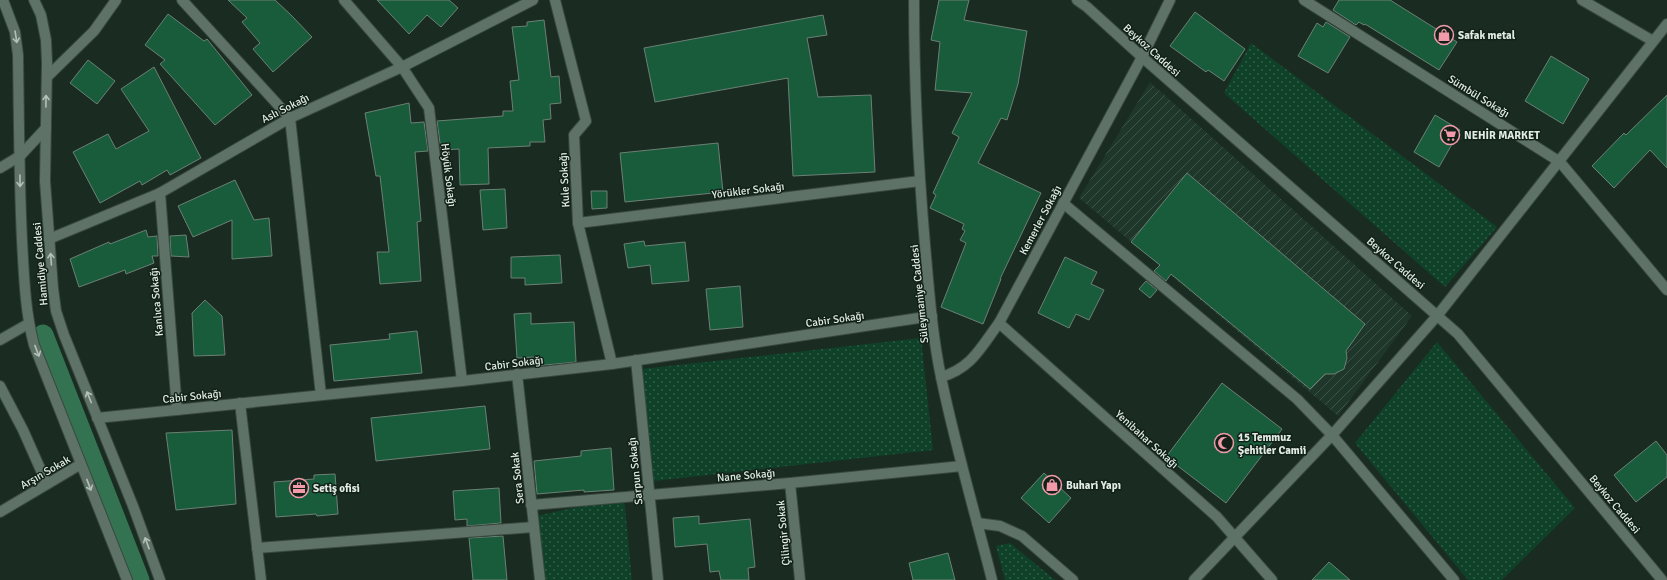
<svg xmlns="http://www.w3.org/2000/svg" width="1667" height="580" font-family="Signika,sans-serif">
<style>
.industrial{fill:url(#industrial-furrows)}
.green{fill:url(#green-dots)}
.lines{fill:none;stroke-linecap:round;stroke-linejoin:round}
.canal{stroke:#347352;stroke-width:21}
.building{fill:#195c3c;stroke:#6c8074}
.minor-casing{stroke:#39483f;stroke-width:12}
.minor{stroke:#5f7267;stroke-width:10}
.oneway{stroke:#b4c1b9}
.labels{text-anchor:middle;stroke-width:3;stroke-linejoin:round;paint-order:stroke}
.poi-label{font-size:11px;font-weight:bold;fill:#e1ece5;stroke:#112118;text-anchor:start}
.street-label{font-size:11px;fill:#e1ece5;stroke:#112118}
</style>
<defs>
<pattern id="industrial-furrows" width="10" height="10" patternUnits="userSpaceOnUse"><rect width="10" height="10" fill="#1f372a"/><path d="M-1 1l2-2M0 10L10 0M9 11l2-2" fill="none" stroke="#3f5449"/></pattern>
<pattern id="green-dots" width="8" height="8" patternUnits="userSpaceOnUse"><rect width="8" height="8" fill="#0f4129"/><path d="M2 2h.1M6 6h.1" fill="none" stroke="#325d48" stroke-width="1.8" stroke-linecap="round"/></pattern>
</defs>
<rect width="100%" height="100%" fill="#1a2b21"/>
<polygon class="industrial" points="1150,82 1412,316 1338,416 1079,198"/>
<g class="green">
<polygon points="1251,43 1497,227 1445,287 1224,93"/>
<polygon points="921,338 933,450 654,481 642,369"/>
<polygon points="1437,342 1575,508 1502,580 1468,580 1355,443"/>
<polygon points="624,497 632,580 539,580 531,517"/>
<polygon points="1010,543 1055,580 1005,580 996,546"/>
</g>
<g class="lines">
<polyline class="canal" points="43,335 139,580"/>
</g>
<g class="building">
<polygon points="228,0 275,0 291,15 312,37 273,72 253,49 260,43 242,22 247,18"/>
<polygon points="377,0 449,0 458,8 441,27 427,15 409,34"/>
<polygon points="939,0 969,0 964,20 1027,31 1018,84 1007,120 1001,118 978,163 1041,193 1000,279 1001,279 983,324 941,307 966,243 960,240 965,231 962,229 964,224 930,208 936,195 933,193 959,137 952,133 972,93 935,90 940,42 931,40"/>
<polygon points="1339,0 1390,0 1457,42 1439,70 1365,24 1364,25 1359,22 1356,25 1333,10"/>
<polygon points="1195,12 1245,49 1224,81 1208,70 1206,72 1170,46"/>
<polygon points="168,14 204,41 207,39 252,95 215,125 160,64 165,60 145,45"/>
<polygon points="823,15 827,35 807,38 818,97 871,95 875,172 793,176 788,78 655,102 644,48"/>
<polygon points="544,20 551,77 559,76 561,103 550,104 551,119 543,120 545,142 530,142 530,146 488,148 489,184 460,185 459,149 441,150 437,121 503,116 503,111 513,111 510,81 519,80 512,27 527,26 527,22"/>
<polygon points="1326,22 1350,37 1328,73 1298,56 1317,23 1323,27"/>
<polygon points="1551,56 1589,79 1563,124 1525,101"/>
<polygon points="88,60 115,81 97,104 70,83"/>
<polygon points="154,67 201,158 170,175 167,170 142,185 140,181 100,203 73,152 108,134 116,149 149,131 121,89"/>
<polygon points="1667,95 1667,168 1650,150 1614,188 1592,166 1624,133 1626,135"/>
<polygon points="409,103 411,123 424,122 428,151 415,152 421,221 417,222 421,281 380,284 377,252 389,252 380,176 376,176 365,113"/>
<polygon points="1435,115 1460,130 1439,167 1414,152"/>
<polygon points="718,143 723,192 625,202 620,153"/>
<polygon points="1187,173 1365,324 1346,351 1347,358 1344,369 1334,374 1325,374 1310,389 1171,274 1166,281 1154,271 1160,265 1131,242"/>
<polygon points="235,180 254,220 269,218 272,256 232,259 232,220 193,237 178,206"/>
<polygon points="505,189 507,228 483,230 480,190"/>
<polygon points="591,191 607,191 607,208 592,209"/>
<polygon points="146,230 148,237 157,236 158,256 152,256 154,263 126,274 125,270 79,287 70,259 109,242 110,244"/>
<polygon points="186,235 189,257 171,256 170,236"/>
<polygon points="644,241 645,246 685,242 689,281 652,284 650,265 628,268 624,244"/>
<polygon points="560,255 562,283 525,285 525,278 511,278 511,257"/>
<polygon points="1065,257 1097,272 1091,284 1104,290 1089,320 1076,314 1069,328 1038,313"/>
<polygon points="1146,281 1157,290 1150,298 1139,289"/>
<polygon points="740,286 743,327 710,330 706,289"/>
<polygon points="205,300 222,316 225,355 194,356 192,313"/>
<polygon points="531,313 531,324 574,322 576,362 535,366 535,357 517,358 514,314"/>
<polygon points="417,331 422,373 334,381 330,345 390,339 389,334"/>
<polygon points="1222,383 1282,429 1226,503 1166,457"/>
<polygon points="485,406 490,449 376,461 371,418"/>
<polygon points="232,430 236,504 176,510 166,433"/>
<polygon points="1656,441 1667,455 1667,477 1636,502 1614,475"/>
<polygon points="611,448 614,490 584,492 584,490 537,494 534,461 581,456 581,451"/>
<polygon points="1044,473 1071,498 1049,523 1021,498"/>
<polygon points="335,474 338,514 317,516 316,514 276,517 274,482 314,479 314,475"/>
<polygon points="499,488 501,523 467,526 467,519 455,520 453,491"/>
<polygon points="699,516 699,524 750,519 755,567 748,568 749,580 721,580 719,571 710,572 707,544 675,547 673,518"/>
<polygon points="503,536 507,580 473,580 469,538"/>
<polygon points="948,553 955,580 913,580 909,563"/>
<polygon points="1329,562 1350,580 1312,580"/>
</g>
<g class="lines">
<g class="minor-casing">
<g id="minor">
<path d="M3 0 15 32 18 55C19 117 19 178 22 240 24 276 25 311 34 345L127 580"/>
<polyline points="34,0 41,15 46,40 47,63 45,181 53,288 56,311 64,335 133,506 160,580"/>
<polyline points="182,0 290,118 321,395"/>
<polyline points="344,0 402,67 429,108 462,381"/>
<polyline points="555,0 586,121 574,135 578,223 612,364"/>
<path d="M914 0C914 82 918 163 925 245 929 289 932 334 941 377 955 445 975 513 992 580"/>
<polyline points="1077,0 1087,7 1142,57 1458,334 1662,580"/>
<polyline points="1304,0 1560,162 1667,290"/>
<polyline points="1582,0 1653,41"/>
<polyline points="47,77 94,31 116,0"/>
<polyline points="0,168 20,156 46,128"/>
<polyline points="160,193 177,410"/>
<polyline points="1063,203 1297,399 1332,435 1454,580"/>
<polyline points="578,223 920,181"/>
<polyline points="49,239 160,193 290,118 402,67 533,0"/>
<polyline points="999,323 1217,517 1272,580"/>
<polyline points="0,340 28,324"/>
<polyline points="636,360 658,580"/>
<polyline points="517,374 540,580"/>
<path d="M941 377C972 368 981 347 999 323L1142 57 1170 0"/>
<polyline points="0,386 23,430 47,484"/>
<polyline points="240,403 261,580"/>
<polyline points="97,418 462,381 612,364 932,316"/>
<polyline points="790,483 800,580"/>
<polyline points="531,505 790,483 962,466"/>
<polyline points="0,512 81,464"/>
<polyline points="977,523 1000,526 1022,536 1073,580"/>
<polyline points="257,548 534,527"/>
<polyline points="1194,580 1332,435 1437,316 1667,24"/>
</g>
</g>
<use href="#minor" class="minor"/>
</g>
<defs><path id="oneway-shaft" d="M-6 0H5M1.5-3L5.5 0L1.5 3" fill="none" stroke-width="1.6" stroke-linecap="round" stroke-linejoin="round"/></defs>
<g class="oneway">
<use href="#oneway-shaft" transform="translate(16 37) rotate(81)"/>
<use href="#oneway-shaft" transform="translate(46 101) rotate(-89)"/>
<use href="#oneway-shaft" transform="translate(20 181) rotate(89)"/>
<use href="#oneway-shaft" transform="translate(51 259) rotate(-94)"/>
<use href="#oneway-shaft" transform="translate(37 351) rotate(69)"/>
<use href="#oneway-shaft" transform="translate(89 397) rotate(-112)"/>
<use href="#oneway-shaft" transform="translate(89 485) rotate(69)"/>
<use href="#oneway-shaft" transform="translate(147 543) rotate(-110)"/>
</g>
<defs>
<g id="shop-ring" transform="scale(1)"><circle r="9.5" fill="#112118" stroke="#f39aaa" stroke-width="1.5"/><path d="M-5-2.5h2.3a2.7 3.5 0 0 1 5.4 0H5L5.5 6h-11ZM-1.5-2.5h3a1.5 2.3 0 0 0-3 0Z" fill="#f39aaa"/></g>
<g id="supermarket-ring" transform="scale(1)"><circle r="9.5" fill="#112118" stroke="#f39aaa" stroke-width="1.5"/><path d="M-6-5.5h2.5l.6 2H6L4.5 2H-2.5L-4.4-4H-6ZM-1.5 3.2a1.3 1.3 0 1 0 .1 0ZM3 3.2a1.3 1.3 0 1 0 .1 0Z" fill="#f39aaa"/></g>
<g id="mosque-ring" transform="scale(1)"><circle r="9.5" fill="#112118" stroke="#f39aaa" stroke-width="1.5"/><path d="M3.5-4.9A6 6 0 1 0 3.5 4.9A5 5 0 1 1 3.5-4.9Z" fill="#f39aaa"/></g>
<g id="office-ring" transform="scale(1)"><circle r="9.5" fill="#112118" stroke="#f39aaa" stroke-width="1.5"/><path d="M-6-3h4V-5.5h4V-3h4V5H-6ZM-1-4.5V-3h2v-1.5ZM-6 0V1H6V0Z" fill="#f39aaa"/></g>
</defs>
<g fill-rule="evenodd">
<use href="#shop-ring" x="1444" y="35"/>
<use href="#supermarket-ring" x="1450" y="135"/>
<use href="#mosque-ring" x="1224" y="443"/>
<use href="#shop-ring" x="1052" y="485"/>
<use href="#office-ring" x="299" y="488"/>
</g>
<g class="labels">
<g class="poi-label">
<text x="1458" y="39">Safak metal</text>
<text x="1464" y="139">NEHİR MARKET</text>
<text x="1238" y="441">15 Temmuz<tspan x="1238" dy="13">Şehitler Camii</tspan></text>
<text x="1066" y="489">Buhari Yapı</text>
<text x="313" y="492">Setiş ofisi</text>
</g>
<g class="street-label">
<text transform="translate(1152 50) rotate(42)" y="4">Beykoz Caddesi</text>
<text transform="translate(1479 96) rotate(32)" y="4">Sümbül Sokağı</text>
<text transform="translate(285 108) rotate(-27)" y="4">Aslı Sokağı</text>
<text transform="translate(449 175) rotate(83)" y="4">Höyük Sokağı</text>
<text transform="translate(564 180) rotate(-93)" y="4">Kule Sokağı</text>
<text transform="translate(748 190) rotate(-7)" y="4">Yörükler Sokağı</text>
<text transform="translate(1040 220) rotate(-62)" y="4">Kemerler Sokağı</text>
<text transform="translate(1396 263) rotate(41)" y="4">Beykoz Caddesi</text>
<text transform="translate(40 264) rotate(-95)" y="4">Hamidiye Caddesi</text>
<text transform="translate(919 294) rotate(-96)" y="4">Süleymaniye Caddesi</text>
<text transform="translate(156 302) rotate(-95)" y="4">Kanlıca Sokağı</text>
<text transform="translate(835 319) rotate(-8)" y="4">Cabir Sokağı</text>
<text transform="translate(514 363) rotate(-7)" y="4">Cabir Sokağı</text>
<text transform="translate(192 396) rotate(-6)" y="4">Cabir Sokağı</text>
<text transform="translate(1147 439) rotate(42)" y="4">Yenibahar Sokağı</text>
<text transform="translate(635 471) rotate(-96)" y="4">Sarpun Sokağı</text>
<text transform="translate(45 472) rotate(-30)" y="4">Arşın Sokak</text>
<text transform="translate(746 475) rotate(-5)" y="4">Nane Sokağı</text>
<text transform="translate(517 478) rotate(-96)" y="4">Sera Sokak</text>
<text transform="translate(1615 504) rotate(50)" y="4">Beykoz Caddesi</text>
<text transform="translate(783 533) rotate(-95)" y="4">Çilingir Sokak</text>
</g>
</g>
</svg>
